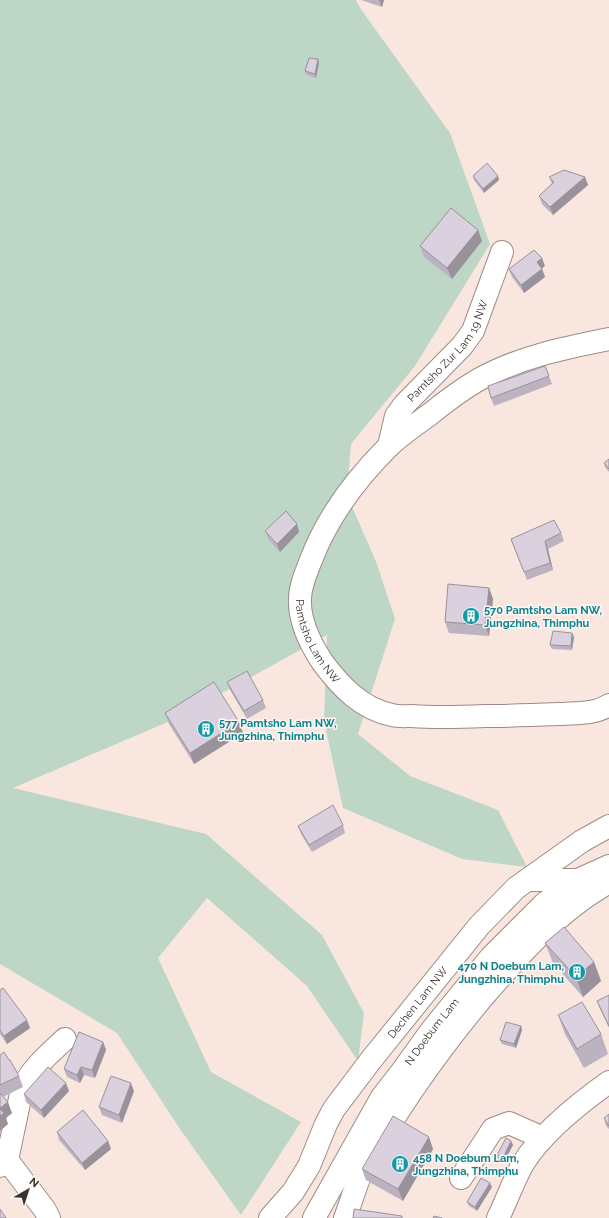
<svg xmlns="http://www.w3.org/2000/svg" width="609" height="1218" font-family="Raleway,sans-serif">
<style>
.green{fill:#bdd6c6}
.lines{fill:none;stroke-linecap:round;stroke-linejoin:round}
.minor-casing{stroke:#9c8c85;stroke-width:24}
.major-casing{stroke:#9c8c85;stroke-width:24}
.minor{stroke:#fff;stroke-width:22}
.major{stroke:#fff;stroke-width:22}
.wall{fill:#bbb3bf}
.shaded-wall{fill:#99929b}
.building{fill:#dad0de;stroke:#99929b}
.labels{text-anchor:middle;stroke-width:3;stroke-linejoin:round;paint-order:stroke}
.street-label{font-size:11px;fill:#39322f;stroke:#fef7f3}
.culture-label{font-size:11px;font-weight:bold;fill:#0d838f;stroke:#fef7f3;text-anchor:start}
</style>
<rect width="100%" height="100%" fill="#f9e7df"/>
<polygon class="green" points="0,0 356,0 360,8 450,133 490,244 415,366 351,444 347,495 377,564 395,619 358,734 410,776 498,810 527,867 462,859 343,808 324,721 327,635 177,718 13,788 206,834 322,935 364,1013 358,1061 307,986 207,898 158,958 211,1072 301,1122 241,1215 180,1129 117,1033 0,964"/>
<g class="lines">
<g class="minor-casing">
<g id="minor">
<path id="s1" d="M609 339C564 348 519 357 478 380 461 390 445 402 429 415 415 425 400 435 388 447 356 479 327 518 311 560 306 573 300 586 300 599 299 621 311 645 323 663 341 687 362 709 392 715 399 717 406 716 412 716 437 718 461 717 485 716 511 716 536 715 562 714 578 713 595 714 609 705"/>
<path id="s2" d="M389 446 396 416 404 405 462 346 473 331 502 252"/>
<polyline points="0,1154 7,1160 45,1210 49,1218"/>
<path d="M0 1166 7 1160 22 1089C31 1069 49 1054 65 1039"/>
<polyline points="461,1178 493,1129 509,1123 543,1138"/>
<path id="s3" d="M270 1218 293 1192 309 1166 326 1124 334 1109 371 1060 479 926 516 888 582 841 609 826"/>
<path d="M498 1218C507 1200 514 1179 524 1162 543 1132 581 1102 609 1082"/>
</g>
</g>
<g class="major-casing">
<g id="major">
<polyline points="528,880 578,880"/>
<path id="s4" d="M314 1218 382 1097 403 1070 431 1031 491 957 545 903 578 880 609 866"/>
<path d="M345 1218C351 1203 355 1186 362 1172 396 1110 437 1052 482 998 520 954 558 911 609 882"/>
</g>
</g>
<use href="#minor" class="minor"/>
<use href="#major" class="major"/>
</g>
<g class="wall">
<polygon points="361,0 384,0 382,7"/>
<polygon points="318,59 319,63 316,78 306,75 305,71"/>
<polygon points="473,176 499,180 484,193 474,180"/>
<polygon points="549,177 585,177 588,185 553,215 542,204 539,196 552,184"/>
<polygon points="478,230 482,241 452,279 424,257 420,246"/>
<polygon points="545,266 542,268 545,277 524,293 512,277 509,269"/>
<polygon points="545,366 552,384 494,406 491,398"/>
<polygon points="609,459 609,472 605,467 604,463"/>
<polygon points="297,524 299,532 280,552 268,539 265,531"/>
<polygon points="561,533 564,541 548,549 553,570 527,580 511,539"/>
<polygon points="489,588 493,599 489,636 449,633 445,622"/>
<polygon points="574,637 572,650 552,649 550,645"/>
<polygon points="227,682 263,700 266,708 247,719 230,690"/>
<polygon points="165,713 239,722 243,733 194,764 169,724"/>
<polygon points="343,825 345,833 312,852 301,834 298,826"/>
<polygon points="545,943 594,962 601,981 583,997 553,963"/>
<polygon points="0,990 30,1028 7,1044 0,1034"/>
<polygon points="609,995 609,1028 600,1009 597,1001"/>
<polygon points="558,1015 601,1034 608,1054 584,1068 565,1034"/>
<polygon points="521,1026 522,1030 516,1048 502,1044 500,1040"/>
<polygon points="103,1042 106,1050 95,1078 84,1075 80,1083 67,1077 64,1069"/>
<polygon points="0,1055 19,1076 23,1087 3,1097 12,1113 6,1118 8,1124 0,1131"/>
<polygon points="69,1091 44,1118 26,1102 24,1094"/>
<polygon points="134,1091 122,1123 102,1115 99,1107"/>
<polygon points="609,1114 609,1129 606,1126 604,1118"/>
<polygon points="57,1132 108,1141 111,1149 85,1170 59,1140"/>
<polygon points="511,1141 513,1145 504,1162 498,1159 497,1155"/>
<polygon points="433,1149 403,1201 366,1180 362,1169"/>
<polygon points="492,1187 477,1211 469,1206 467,1202"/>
</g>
<g class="shaded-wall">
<polygon points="379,0 384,0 382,7"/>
<polygon points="318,59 319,63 316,78 315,74"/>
<polygon points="498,176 499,180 484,193 483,189"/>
<polygon points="585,177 588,185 553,215 550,207"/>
<polygon points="478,230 482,241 452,279 447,268"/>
<polygon points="542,258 545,266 540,270 537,262"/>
<polygon points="542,269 545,277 524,293 521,285"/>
<polygon points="297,524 299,532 280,552 277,544"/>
<polygon points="545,541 548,549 553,570 550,563"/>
<polygon points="489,588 493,599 489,636 485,625"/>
<polygon points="572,633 574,637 572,650 571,646"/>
<polygon points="239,722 243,733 194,764 190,753"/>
<polygon points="594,962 601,981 583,997 576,977"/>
<polygon points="27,1020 30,1028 7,1044 4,1036"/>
<polygon points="521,1026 522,1030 516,1048 514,1044"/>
<polygon points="103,1042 106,1050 95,1078 92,1070"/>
<polygon points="81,1067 84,1075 80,1083 77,1075"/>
<polygon points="66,1083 69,1091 44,1118 41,1110"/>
<polygon points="131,1083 134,1091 122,1123 119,1115"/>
<polygon points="8,1102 12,1113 6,1118 8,1124 0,1131 0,1108"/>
<polygon points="429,1137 433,1149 403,1201 398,1189"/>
<polygon points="108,1141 111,1149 85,1170 82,1163"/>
<polygon points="511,1141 513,1145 504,1162 503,1158"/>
<polygon points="490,1183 492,1187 477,1211 475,1207"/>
</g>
<g class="building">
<polygon points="309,58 318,59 315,74 305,71"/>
<polygon points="487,163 498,176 483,189 473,176"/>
<polygon points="564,170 585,177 550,207 539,196 554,182 549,177"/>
<polygon points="451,208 478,230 447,268 420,246"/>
<polygon points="534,250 542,258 537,262 542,269 521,285 509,269"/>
<polygon points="545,366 549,376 491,398 488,386"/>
<polygon points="609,459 609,469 604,463"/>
<polygon points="286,511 297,524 277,544 265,531"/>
<polygon points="554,520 561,533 545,541 550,563 524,572 511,539"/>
<polygon points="448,584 489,588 485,625 445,622"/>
<polygon points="553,631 572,633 571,646 550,645"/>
<polygon points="247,671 263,700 244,711 227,682"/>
<polygon points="214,682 239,722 190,753 165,713"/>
<polygon points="333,805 343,825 309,845 298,826"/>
<polygon points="564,927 594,962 576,977 545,943"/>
<polygon points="3,988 27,1020 4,1036 0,1030 0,990"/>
<polygon points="609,995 609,1026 597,1001"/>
<polygon points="582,1002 601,1034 577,1049 558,1015"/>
<polygon points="506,1022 521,1026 514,1044 500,1040"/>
<polygon points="79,1032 103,1042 92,1070 81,1067 77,1075 64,1069"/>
<polygon points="4,1052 9,1060 10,1060 19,1076 0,1085 0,1055"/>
<polygon points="48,1067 66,1083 41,1110 24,1094"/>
<polygon points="111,1076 131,1083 119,1115 99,1107"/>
<polygon points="0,1093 8,1102 0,1108"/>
<polygon points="0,1109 4,1113 0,1116"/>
<polygon points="83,1110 108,1141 82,1163 57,1132"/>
<polygon points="609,1114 609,1126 604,1118"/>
<polygon points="393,1116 429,1137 398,1189 362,1169"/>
<polygon points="506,1138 511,1141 503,1158 497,1155"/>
<polygon points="481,1178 490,1183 475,1207 467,1202"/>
<polygon points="0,1209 6,1218 0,1218"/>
<polygon points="354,1209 402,1216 402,1218 353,1218"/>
<polygon points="434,1216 442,1218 433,1218"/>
</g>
<defs>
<g id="building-disc" transform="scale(0.9)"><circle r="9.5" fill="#0f9aa8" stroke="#fef7f3"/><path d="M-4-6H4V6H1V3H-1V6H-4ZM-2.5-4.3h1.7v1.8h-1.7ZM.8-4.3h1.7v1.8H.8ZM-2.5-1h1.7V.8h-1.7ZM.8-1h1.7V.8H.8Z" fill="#fff"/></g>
</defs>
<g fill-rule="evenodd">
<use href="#building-disc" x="471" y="616"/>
<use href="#building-disc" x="206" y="729"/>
<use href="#building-disc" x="577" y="972"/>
<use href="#building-disc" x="400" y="1164"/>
</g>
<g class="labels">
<g class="street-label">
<text dy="4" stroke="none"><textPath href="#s2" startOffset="115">Pamtsho Zur Lam 19 NW</textPath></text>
<text dy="4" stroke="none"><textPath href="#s1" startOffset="475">Pamtsho Lam NW</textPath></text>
<text dy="4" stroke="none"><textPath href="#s3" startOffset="263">Dechen Lam NW</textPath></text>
<text dy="4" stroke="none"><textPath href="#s4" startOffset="221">N Doebum Lam</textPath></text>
</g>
<g class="culture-label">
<text x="484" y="614">570 Pamtsho Lam NW,<tspan x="484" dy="13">Jungzhina, Thimphu</tspan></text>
<text x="219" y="727">577 Pamtsho Lam NW,<tspan x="219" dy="13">Jungzhina, Thimphu</tspan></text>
<text x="564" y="970" text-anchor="end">470 N Doebum Lam,<tspan x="564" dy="13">Jungzhina, Thimphu</tspan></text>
<text x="413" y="1162">458 N Doebum Lam,<tspan x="413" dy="13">Jungzhina, Thimphu</tspan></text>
</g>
</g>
<g transform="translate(28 1190) rotate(39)" stroke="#fef7f3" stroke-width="3" paint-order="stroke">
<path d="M0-3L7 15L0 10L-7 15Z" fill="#39322f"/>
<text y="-6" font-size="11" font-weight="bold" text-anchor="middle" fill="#39322f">N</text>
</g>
</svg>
